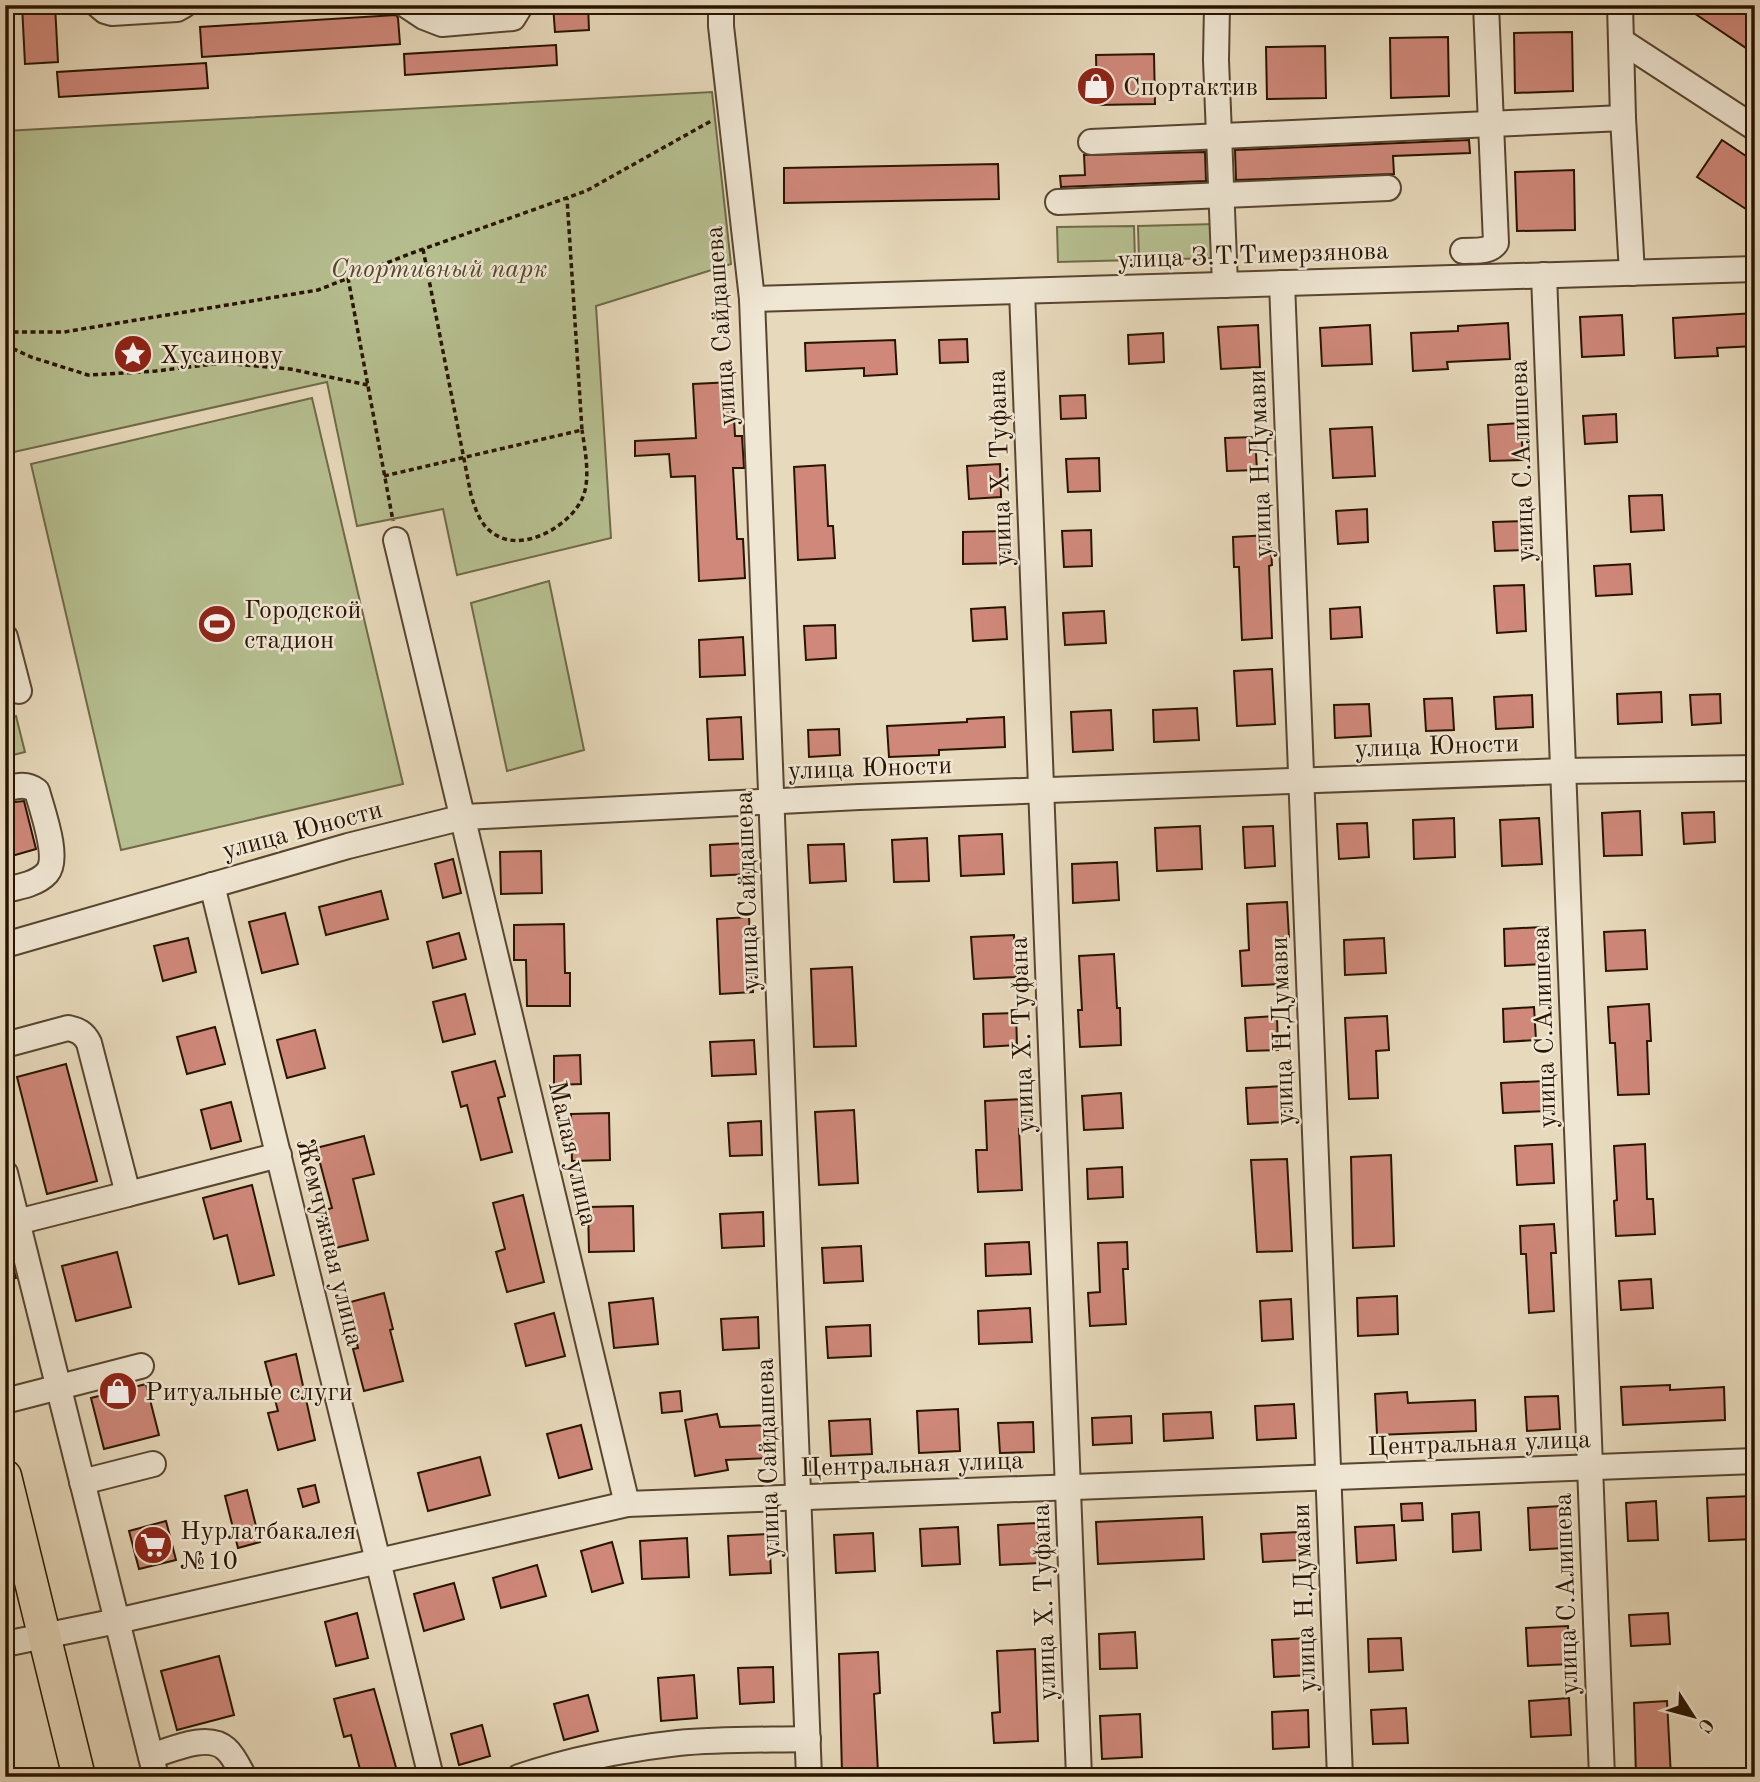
<svg xmlns="http://www.w3.org/2000/svg" width="1760" height="1782" font-family="'Old Standard TT',serif">
<style>
.green{fill:#b6bf90;stroke:#706a48;stroke-width:2}
.building{fill:#cf887a;stroke:#291400;stroke-width:2}
.lines{fill:none;stroke-linecap:round;stroke-linejoin:round}
.minor-casing{stroke:#58452f;stroke-width:28}
.major-casing{stroke:#291400;stroke-width:35}
.path{stroke:#291400;stroke-width:3.5;stroke-dasharray:5 3.5;stroke-linecap:butt}
.minor{stroke:#efe6d3;stroke-width:24}
.major{stroke:#e7d9bb;stroke-width:32}
.labels{text-anchor:middle;stroke-width:5;stroke-linejoin:round;paint-order:stroke}
.poi-label{font-size:26px;fill:#291400;stroke:#efe6d3;text-anchor:start}
.street-label{font-size:26px;fill:#291400;stroke:#efe6d3}
.park-label{font-size:26px;font-style:italic;fill:#53472b;stroke:#efe6d3}
</style>
<rect width="100%" height="100%" fill="#e7d9bb"/>
<filter id="stains"><feTurbulence type="fractalNoise" baseFrequency=".00286" numOctaves="4"/><feColorMatrix values="0 0 0 0 .2 0 0 0 0 .09 0 0 0 0 .02 0 0 0 .5 -.17"/></filter>
<radialGradient id="worn" r=".72"><stop offset=".6" stop-color="#630" stop-opacity="0"/><stop offset="1" stop-color="#630" stop-opacity=".3"/></radialGradient>
<g class="green">
<polygon points="712,92 731,264 596,306 611,538 457,575 443,509 357,526 327,382 5,454 5,131"/>
<polygon points="1216,224 1216,258 1139,260 1138,226"/>
<polygon points="1134,226 1135,260 1058,262 1057,227"/>
<polygon points="312,398 403,784 121,850 31,464"/>
<polygon points="549,581 584,750 507,771 471,603"/>
<polygon points="16,716 25,752 5,757 5,719"/>
</g>
<g class="building">
<polygon points="22,5 55,5 58,62 25,64"/>
<polygon points="553,5 588,5 589,30 555,32"/>
<polygon points="1682,5 1755,5 1755,54"/>
<polygon points="396,15 398,18 400,44 202,57 200,27"/>
<polygon points="1572,32 1573,91 1515,93 1514,33"/>
<polygon points="1448,37 1449,96 1391,98 1390,38"/>
<polygon points="556,45 557,65 405,75 404,54"/>
<polygon points="1325,46 1326,98 1267,99 1266,47"/>
<polygon points="1154,54 1155,104 1097,105 1096,55"/>
<polygon points="206,63 208,88 59,97 57,72"/>
<polygon points="1469,140 1470,153 1393,156 1394,174 1236,180 1235,150"/>
<polygon points="1722,140 1755,162 1755,215 1697,177"/>
<polygon points="1205,152 1206,181 1061,187 1060,176 1085,175 1084,155"/>
<polygon points="998,164 999,199 784,203 784,168"/>
<polygon points="1574,170 1575,230 1517,231 1515,172"/>
<polygon points="1755,313 1755,346 1717,348 1718,356 1675,358 1673,318"/>
<polygon points="1622,315 1624,355 1582,357 1580,317"/>
<polygon points="1508,323 1510,359 1447,362 1448,369 1413,371 1411,333 1458,331 1458,326"/>
<polygon points="1258,325 1260,367 1221,369 1218,327"/>
<polygon points="1370,325 1372,364 1322,366 1320,328"/>
<polygon points="1163,333 1164,362 1129,364 1128,335"/>
<polygon points="967,339 968,362 940,363 939,340"/>
<polygon points="895,340 897,374 864,376 864,368 806,371 805,343"/>
<polygon points="732,382 735,436 742,436 744,468 733,468 737,539 743,539 745,578 699,581 695,476 671,477 669,454 635,456 635,441 696,438 693,384"/>
<polygon points="1085,395 1086,418 1061,419 1060,396"/>
<polygon points="1616,414 1617,442 1585,444 1583,416"/>
<polygon points="1521,423 1523,460 1490,461 1488,425"/>
<polygon points="1372,427 1375,476 1333,478 1330,429"/>
<polygon points="1255,437 1257,470 1227,471 1225,438"/>
<polygon points="1099,458 1100,491 1068,492 1066,459"/>
<polygon points="1000,464 1001,497 969,499 967,466"/>
<polygon points="825,465 828,526 833,526 835,558 798,560 794,467"/>
<polygon points="1662,495 1664,530 1631,532 1629,496"/>
<polygon points="1367,509 1368,542 1338,544 1336,511"/>
<polygon points="1525,521 1526,550 1495,551 1493,522"/>
<polygon points="1091,530 1092,566 1064,567 1062,531"/>
<polygon points="1005,531 1005,563 963,564 963,532"/>
<polygon points="1270,535 1272,565 1269,566 1272,638 1242,640 1239,567 1234,567 1233,537"/>
<polygon points="1630,564 1632,594 1596,596 1594,566"/>
<polygon points="1524,585 1526,631 1497,633 1494,586"/>
<polygon points="1005,607 1007,639 973,641 971,609"/>
<polygon points="1360,607 1362,637 1331,639 1330,609"/>
<polygon points="1104,611 1106,643 1065,645 1063,613"/>
<polygon points="835,625 836,658 806,660 804,626"/>
<polygon points="743,637 745,675 700,677 699,640"/>
<polygon points="1272,669 1275,724 1237,726 1234,671"/>
<polygon points="1661,692 1662,722 1618,724 1617,694"/>
<polygon points="1720,694 1721,723 1692,725 1690,695"/>
<polygon points="1532,695 1533,727 1496,729 1494,697"/>
<polygon points="1452,698 1454,730 1426,731 1424,699"/>
<polygon points="1369,704 1371,736 1335,738 1334,705"/>
<polygon points="1197,708 1199,740 1154,742 1153,710"/>
<polygon points="1111,710 1113,750 1073,752 1071,712"/>
<polygon points="741,717 743,759 709,760 707,719"/>
<polygon points="1004,717 1005,747 939,750 939,755 889,757 887,726 967,722 967,719"/>
<polygon points="839,729 840,755 809,757 808,730"/>
<polygon points="24,801 36,849 5,858 5,803"/>
<polygon points="1640,811 1642,855 1604,856 1602,813"/>
<polygon points="1714,812 1715,842 1684,844 1682,813"/>
<polygon points="1454,818 1455,857 1414,859 1413,820"/>
<polygon points="1539,818 1542,864 1502,866 1500,820"/>
<polygon points="1367,823 1369,857 1339,859 1337,824"/>
<polygon points="1200,826 1202,869 1157,871 1155,828"/>
<polygon points="1273,826 1275,866 1245,868 1243,827"/>
<polygon points="1002,834 1004,874 961,876 959,836"/>
<polygon points="927,838 929,881 894,882 892,840"/>
<polygon points="748,843 749,874 711,876 710,845"/>
<polygon points="844,844 846,881 810,883 808,845"/>
<polygon points="541,851 542,893 501,894 500,852"/>
<polygon points="453,859 461,893 443,898 435,864"/>
<polygon points="1117,862 1119,900 1073,903 1072,864"/>
<polygon points="381,891 388,919 326,935 319,907"/>
<polygon points="1287,902 1289,937 1279,938 1281,984 1242,986 1240,951 1249,950 1247,904"/>
<polygon points="285,913 298,964 262,973 249,922"/>
<polygon points="749,917 753,992 720,994 717,919"/>
<polygon points="564,924 565,973 570,973 570,1006 527,1006 526,960 514,960 514,925"/>
<polygon points="1542,927 1543,964 1505,966 1504,929"/>
<polygon points="1645,930 1647,969 1606,971 1604,932"/>
<polygon points="459,933 466,959 433,968 427,942"/>
<polygon points="1014,935 1016,977 974,979 971,937"/>
<polygon points="188,938 196,972 163,981 154,946"/>
<polygon points="1384,938 1386,973 1345,975 1344,940"/>
<polygon points="1114,954 1117,1008 1120,1008 1121,1045 1080,1047 1078,1010 1082,1010 1079,956"/>
<polygon points="852,967 856,1046 814,1047 811,969"/>
<polygon points="465,994 475,1034 443,1042 433,1002"/>
<polygon points="1649,1004 1651,1041 1647,1041 1649,1094 1618,1095 1615,1043 1610,1043 1608,1007"/>
<polygon points="1534,1007 1536,1040 1504,1042 1503,1009"/>
<polygon points="1016,1013 1017,1045 984,1047 983,1014"/>
<polygon points="1277,1016 1278,1050 1247,1051 1245,1018"/>
<polygon points="1387,1016 1389,1050 1376,1051 1378,1098 1349,1099 1345,1018"/>
<polygon points="215,1027 225,1064 187,1074 177,1037"/>
<polygon points="315,1030 325,1068 287,1078 277,1040"/>
<polygon points="754,1040 756,1074 712,1076 710,1042"/>
<polygon points="580,1055 581,1084 554,1085 554,1056"/>
<polygon points="495,1061 505,1096 498,1098 512,1152 481,1160 467,1105 461,1107 452,1072"/>
<polygon points="66,1064 97,1181 47,1194 17,1077"/>
<polygon points="1545,1081 1546,1111 1503,1113 1501,1083"/>
<polygon points="1284,1086 1285,1122 1248,1124 1246,1088"/>
<polygon points="1121,1093 1123,1128 1084,1130 1082,1096"/>
<polygon points="1024,1099 1026,1129 1019,1129 1022,1190 978,1192 976,1150 987,1150 985,1101"/>
<polygon points="231,1102 241,1141 211,1149 201,1110"/>
<polygon points="854,1110 858,1183 819,1185 815,1112"/>
<polygon points="609,1113 610,1160 572,1161 571,1114"/>
<polygon points="761,1121 762,1155 730,1156 728,1123"/>
<polygon points="364,1136 374,1174 353,1179 368,1240 331,1249 321,1211 332,1208 316,1148"/>
<polygon points="1552,1144 1554,1183 1517,1185 1515,1146"/>
<polygon points="1645,1144 1647,1199 1653,1199 1655,1234 1616,1236 1614,1201 1617,1200 1614,1146"/>
<polygon points="1391,1155 1394,1246 1353,1248 1351,1157"/>
<polygon points="1287,1159 1292,1251 1257,1252 1251,1160"/>
<polygon points="1122,1167 1123,1197 1088,1199 1087,1169"/>
<polygon points="252,1185 274,1275 239,1284 227,1235 214,1239 203,1198"/>
<polygon points="523,1195 544,1282 507,1292 496,1252 505,1249 493,1203"/>
<polygon points="633,1206 634,1251 589,1252 588,1207"/>
<polygon points="763,1212 764,1246 722,1248 720,1214"/>
<polygon points="1554,1224 1556,1253 1551,1253 1554,1311 1529,1313 1526,1254 1521,1254 1520,1226"/>
<polygon points="5,1239 16,1278 5,1280"/>
<polygon points="1029,1242 1031,1274 986,1276 985,1244"/>
<polygon points="1127,1242 1128,1269 1123,1269 1126,1324 1090,1326 1088,1293 1100,1292 1098,1243"/>
<polygon points="861,1246 863,1281 824,1283 822,1248"/>
<polygon points="117,1252 131,1307 76,1321 62,1266"/>
<polygon points="1651,1279 1653,1308 1621,1310 1619,1281"/>
<polygon points="384,1293 393,1329 390,1330 403,1381 364,1391 353,1349 358,1348 347,1303"/>
<polygon points="1397,1296 1398,1334 1358,1336 1357,1298"/>
<polygon points="653,1298 658,1344 614,1348 609,1303"/>
<polygon points="1291,1299 1293,1339 1262,1341 1260,1301"/>
<polygon points="1030,1308 1032,1342 979,1344 978,1311"/>
<polygon points="554,1313 565,1356 526,1366 515,1324"/>
<polygon points="758,1317 759,1348 723,1350 721,1319"/>
<polygon points="870,1325 871,1356 828,1358 826,1327"/>
<polygon points="296,1354 315,1440 278,1450 268,1413 278,1411 265,1362"/>
<polygon points="146,1384 159,1435 104,1449 91,1398"/>
<polygon points="1670,1385 1670,1390 1724,1387 1725,1420 1623,1425 1621,1387"/>
<polygon points="680,1391 682,1411 662,1413 660,1393"/>
<polygon points="1407,1392 1408,1403 1475,1400 1476,1431 1377,1435 1375,1394"/>
<polygon points="1558,1396 1560,1429 1527,1431 1525,1397"/>
<polygon points="1294,1404 1296,1438 1257,1440 1255,1406"/>
<polygon points="958,1409 960,1451 919,1453 917,1411"/>
<polygon points="1211,1412 1213,1438 1164,1441 1163,1414"/>
<polygon points="717,1414 720,1427 767,1425 768,1458 726,1460 728,1470 695,1476 685,1420"/>
<polygon points="1131,1416 1132,1443 1093,1445 1092,1418"/>
<polygon points="870,1419 872,1454 831,1456 829,1421"/>
<polygon points="1033,1422 1034,1452 1000,1453 998,1423"/>
<polygon points="581,1425 592,1469 559,1478 547,1434"/>
<polygon points="480,1457 490,1495 428,1511 418,1473"/>
<polygon points="315,1485 319,1502 303,1507 298,1489"/>
<polygon points="247,1490 260,1542 238,1548 225,1496"/>
<polygon points="1752,1496 1754,1539 1709,1541 1707,1498"/>
<polygon points="1656,1501 1658,1540 1628,1541 1626,1503"/>
<polygon points="1422,1503 1423,1520 1402,1521 1401,1504"/>
<polygon points="1562,1506 1564,1548 1530,1550 1528,1508"/>
<polygon points="1479,1512 1481,1550 1453,1552 1452,1514"/>
<polygon points="1202,1517 1204,1559 1098,1564 1096,1522"/>
<polygon points="166,1521 176,1560 139,1569 129,1531"/>
<polygon points="1037,1523 1039,1563 1000,1565 998,1525"/>
<polygon points="1394,1525 1396,1560 1357,1563 1355,1527"/>
<polygon points="958,1527 960,1564 922,1566 920,1529"/>
<polygon points="1298,1532 1299,1560 1263,1562 1261,1534"/>
<polygon points="873,1533 875,1571 836,1573 834,1535"/>
<polygon points="769,1534 771,1573 730,1575 728,1536"/>
<polygon points="687,1538 689,1577 642,1579 640,1541"/>
<polygon points="612,1542 623,1583 592,1592 581,1551"/>
<polygon points="537,1565 546,1596 501,1608 493,1578"/>
<polygon points="454,1583 464,1619 424,1631 414,1594"/>
<polygon points="357,1613 368,1658 336,1666 325,1622"/>
<polygon points="1668,1613 1670,1644 1631,1646 1629,1615"/>
<polygon points="1568,1626 1570,1664 1528,1666 1526,1628"/>
<polygon points="1135,1632 1137,1668 1100,1669 1099,1634"/>
<polygon points="1308,1638 1310,1675 1274,1677 1272,1640"/>
<polygon points="1401,1638 1403,1670 1369,1672 1368,1639"/>
<polygon points="1035,1649 1038,1741 994,1743 992,1713 1000,1712 997,1651"/>
<polygon points="878,1652 880,1693 874,1694 878,1772 842,1774 839,1654"/>
<polygon points="219,1656 234,1715 177,1730 161,1671"/>
<polygon points="773,1667 774,1702 740,1704 738,1668"/>
<polygon points="694,1675 697,1718 661,1721 658,1678"/>
<polygon points="374,1689 397,1771 373,1777 362,1777 351,1735 344,1737 334,1699"/>
<polygon points="588,1695 598,1731 564,1740 554,1704"/>
<polygon points="1569,1698 1571,1735 1531,1737 1529,1701"/>
<polygon points="1667,1701 1671,1777 1636,1777 1634,1703"/>
<polygon points="1406,1708 1408,1743 1373,1744 1371,1710"/>
<polygon points="1308,1710 1309,1747 1273,1749 1272,1712"/>
<polygon points="1140,1714 1142,1757 1102,1759 1100,1716"/>
<polygon points="482,1725 490,1756 459,1765 451,1734"/>
</g>
<g class="lines">
<g class="minor-casing">
<g id="minor">
<polyline points="98,5 105,11 112,13 177,9 184,5"/>
<polyline points="406,5 424,17 442,24 513,18 521,5"/>
<polyline points="721,5 721,26 752,299 809,1777"/>
<polyline points="1217,5 1216,60 1225,285"/>
<polyline points="1620,5 1623,118 1632,273"/>
<polyline points="1623,42 1755,128"/>
<polyline points="1091,142 1623,118"/>
<polyline points="1058,202 1388,188"/>
<path d="M1463 251C1474 250 1489 253 1496 243L1486 5"/>
<polyline points="1544,275 1602,1777"/>
<polyline points="1282,283 1340,1777"/>
<polyline points="1022,291 1079,1777"/>
<polyline points="752,299 1755,269"/>
<polyline points="396,540 627,1504"/>
<polyline points="5,637 19,691"/>
<path d="M5 789C17 786 26 783 37 791 42 810 60 858 47 873 37 884 19 887 5 890"/>
<polyline points="212,885 431,1777"/>
<polyline points="5,945 348,846 464,817 859,797 1563,771 1755,768"/>
<path d="M5 1045 68 1028C78 1030 84 1033 89 1043L128 1194 5 1225"/>
<polyline points="5,1173 156,1777"/>
<polyline points="128,1194 279,1155"/>
<polyline points="5,1401 141,1366"/>
<polyline points="82,1482 153,1464"/>
<polyline points="5,1644 117,1621 627,1504 1755,1461"/>
<path d="M151 1756C171 1750 208 1732 226 1749 234 1756 239 1768 244 1777"/>
<path d="M519 1777C570 1760 624 1749 678 1743 721 1739 765 1740 808 1739"/>
</g>
</g>
<g class="major-casing">
<polyline id="major" points="5,1476 79,1777"/>
</g>
<g class="path">
<path d="M423 249 471 495C476 511 481 527 496 535 525 553 574 524 584 494 590 475 585 450 582 430"/>
<polyline points="348,278 393,521"/>
<polyline points="5,332 64,332 318,290 412,253 586,191 711,121"/>
<polyline points="5,345 31,357 88,375 156,371 222,363 290,369 368,385"/>
<polyline points="384,476 582,430 567,198"/>
</g>
<use href="#minor" class="minor"/>
<use href="#major" class="major"/>
</g>
<defs>
<g id="shop-disc" transform="scale(2.0125)"><circle r="9.5" fill="#8f2418" stroke="#efe6d3"/><path d="M-5-2.5h2.3a2.7 3.5 0 0 1 5.4 0H5L5.5 6h-11ZM-1.5-2.5h3a1.5 2.3 0 0 0-3 0Z" fill="#fff"/></g>
<g id="sight-disc" transform="scale(2.0125)"><circle r="9.5" fill="#8f2418" stroke="#efe6d3"/><path d="M0-6L1.8-2.2L6-1.7L2.9 1.2L3.7 5.4L0 3.3L-3.7 5.4L-2.9 1.2L-6-1.7L-1.8-2.2Z" fill="#fff"/></g>
<g id="stadium-disc" transform="scale(2.0125)"><circle r="9.5" fill="#8f2418" stroke="#efe6d3"/><path d="M0-5a6.5 5 0 1 0 0 10a6.5 5 0 1 0 0-10ZM-3.5-1.8h7v3.6h-7Z" fill="#fff"/></g>
<g id="supermarket-disc" transform="scale(2.0125)"><circle r="9.5" fill="#8f2418" stroke="#efe6d3"/><path d="M-6-5.5h2.5l.6 2H6L4.5 2H-2.5L-4.4-4H-6ZM-1.5 3.2a1.3 1.3 0 1 0 .1 0ZM3 3.2a1.3 1.3 0 1 0 .1 0Z" fill="#fff"/></g>
</defs>
<g fill-rule="evenodd">
<use href="#shop-disc" x="1096" y="86"/>
<use href="#sight-disc" x="133" y="354"/>
<use href="#stadium-disc" x="217" y="624"/>
<use href="#shop-disc" x="118" y="1391"/>
<use href="#supermarket-disc" x="153" y="1545"/>
</g>
<g class="labels">
<g class="poi-label">
<text x="1123" y="95">Спортактив</text>
<text x="160" y="363">Хусаинову</text>
<text x="244" y="618">Городской<tspan x="244" dy="30">стадион</tspan></text>
<text x="145" y="1400">Ритуальные слуги</text>
<text x="180" y="1539">Нурлатбакалея<tspan x="180" dy="30">№10</tspan></text>
</g>
<g class="street-label">
<text transform="translate(1253 254) rotate(-2)" y="9">улица З.Т.Тимерзянова</text>
<text transform="translate(720 326) rotate(-94)" y="9">улица Сайдашева</text>
<text transform="translate(1521 461) rotate(-92)" y="9">улица С.Алишева</text>
<text transform="translate(1259 464) rotate(-92)" y="9">улица Н.Думави</text>
<text transform="translate(999 468) rotate(-92)" y="9">улица Х. Туфана</text>
<text transform="translate(1437 745) rotate(-2)" y="9">улица Юности</text>
<text transform="translate(870 767) rotate(-2)" y="9">улица Юности</text>
<text transform="translate(302 829) rotate(-15)" y="9">улица Юности</text>
<text transform="translate(746 891) rotate(-92)" y="9">улица Сайдашева</text>
<text transform="translate(1543 1027) rotate(-92)" y="9">улица С.Алишева</text>
<text transform="translate(1281 1031) rotate(-92)" y="9">улица Н.Думави</text>
<text transform="translate(1021 1035) rotate(-92)" y="9">улица Х. Туфана</text>
<text transform="translate(574 1153) rotate(77)" y="9">Малая улица</text>
<text transform="translate(331 1242) rotate(76)" y="9">Жемчужная улица</text>
<text transform="translate(1479 1442) rotate(-2)" y="9">Центральная улица</text>
<text transform="translate(767 1458) rotate(-92)" y="9">улица Сайдашева</text>
<text transform="translate(912 1463) rotate(-2)" y="9">Центральная улица</text>
<text transform="translate(1565 1594) rotate(-92)" y="9">улица С.Алишева</text>
<text transform="translate(1303 1598) rotate(-92)" y="9">улица Н.Думави</text>
<text transform="translate(1043 1602) rotate(-92)" y="9">улица Х. Туфана</text>
</g>
<g class="park-label">
<text x="439" y="277">Спортивный парк</text>
</g>
</g>
<rect width="1760" height="1782" fill="none" stroke="#e7d9bb" stroke-width="28"/>
<rect x="7" y="7" width="1746" height="1768" fill="none" stroke="#291400" stroke-width="3.5"/>
<rect x="14" y="14" width="1732" height="1754" fill="none" stroke="#291400" stroke-width="2"/>
<g transform="translate(1693 1716) rotate(126)" stroke="#efe6d3" stroke-width="5" paint-order="stroke">
<path d="M0-5L12 26L0 18L-12 26Z" fill="#291400"/>
<text y="-10" font-size="19" font-weight="bold" text-anchor="middle" fill="#291400">С</text>
</g>
<rect width="100%" height="100%" filter="url(#stains)"/>
<rect width="100%" height="100%" fill="url(#worn)"/>
</svg>
